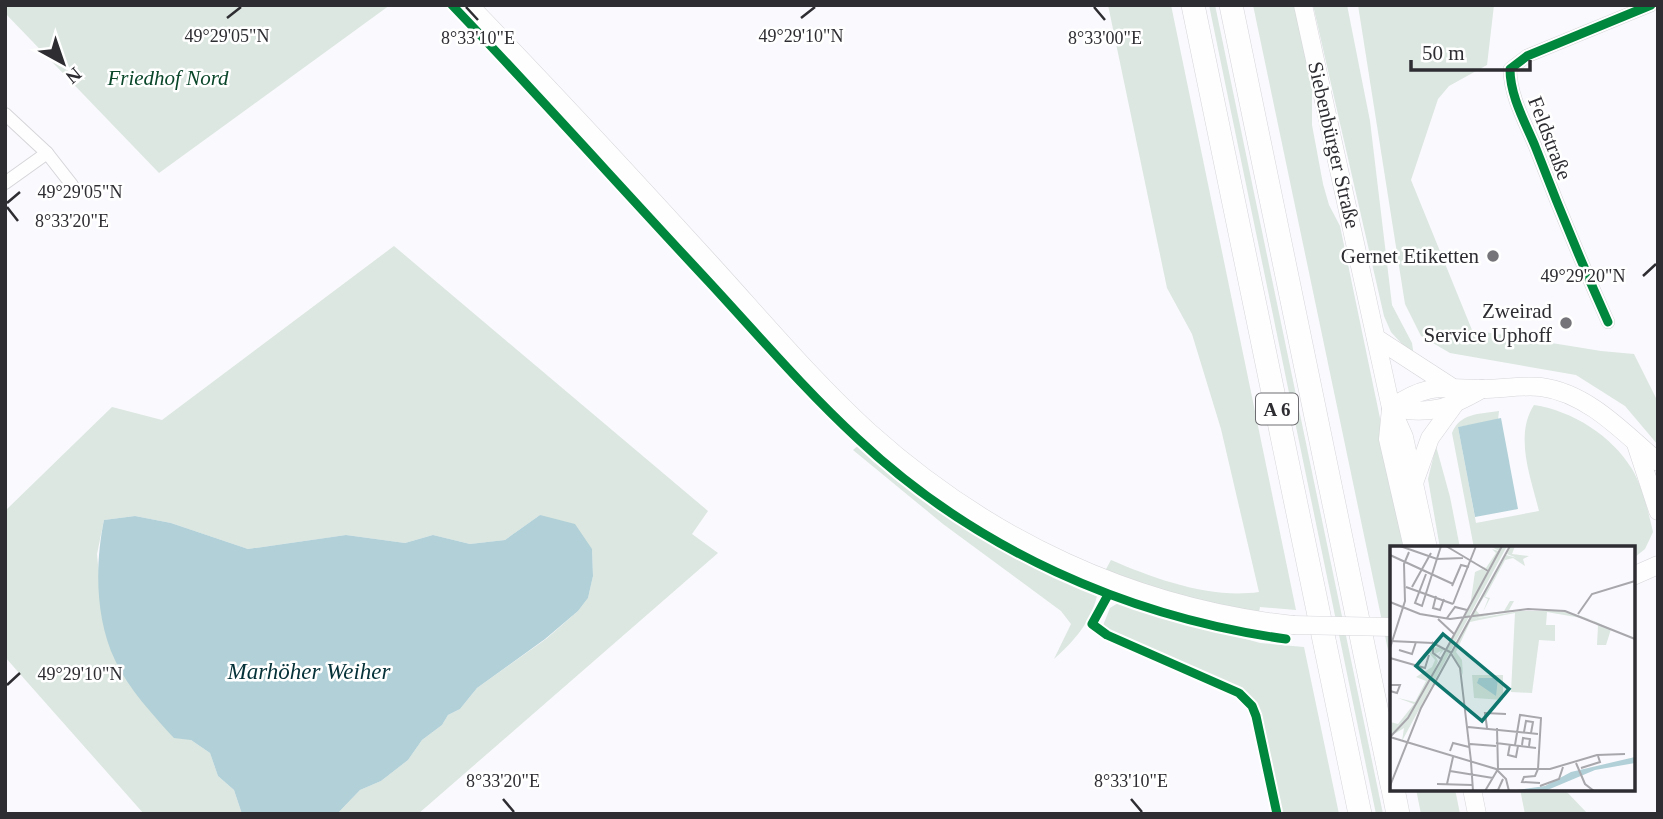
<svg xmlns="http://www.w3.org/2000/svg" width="1663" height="819" font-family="'Times New Roman',serif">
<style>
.green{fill:#dbe7e0}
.water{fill:#b1d0d7}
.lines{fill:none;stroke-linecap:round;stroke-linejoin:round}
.street-casing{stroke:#d6d5d9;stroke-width:14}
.secondary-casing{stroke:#d6d5d9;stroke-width:19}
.highway-casing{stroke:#d6d5d9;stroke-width:24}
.street{stroke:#fefeff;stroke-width:12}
.secondary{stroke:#fefeff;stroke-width:18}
.highway{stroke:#fefeff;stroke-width:23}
.secondary-bridge-casing{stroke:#d6d5d9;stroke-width:19;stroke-linecap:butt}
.secondary-bridge{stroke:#fefeff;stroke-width:18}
.cycleway-casing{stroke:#fff;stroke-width:13}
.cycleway{stroke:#00873e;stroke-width:9}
.ticks{fill:none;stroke:#2e2d32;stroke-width:2.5}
.poi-dot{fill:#757479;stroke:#fff;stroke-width:2.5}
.labels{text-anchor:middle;stroke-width:5;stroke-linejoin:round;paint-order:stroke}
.shield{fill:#fff;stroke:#6d6c70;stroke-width:2}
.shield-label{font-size:19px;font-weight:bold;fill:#2e2d32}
.park-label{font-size:21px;font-style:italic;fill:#0a472a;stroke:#fff}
.street-label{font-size:21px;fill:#2e2d32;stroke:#fff}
.poi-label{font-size:21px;fill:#2e2d32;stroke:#fff;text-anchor:end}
.water-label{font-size:23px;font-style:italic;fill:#053138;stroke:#fff}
.inset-road{fill:none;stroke:#a8a7ac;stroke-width:2}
.view{fill:#0f766e;fill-opacity:0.15;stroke:#0f766e;stroke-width:3.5}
.inset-edge{fill:none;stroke:#2e2d32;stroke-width:3.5}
.ticks-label{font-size:18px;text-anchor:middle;fill:#2e2d32;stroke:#fff;stroke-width:5;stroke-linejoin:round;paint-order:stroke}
</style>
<rect width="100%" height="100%" fill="#faf9fd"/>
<g class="green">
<polygon points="5,5 390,5 159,173 5,13"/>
<path d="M1108 5H1171L1296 610 1260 607 1259 612 1195 600 1105 571 1111 560C1155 579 1210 599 1259 592L1221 429 1192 334 1167 288Z"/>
<polygon points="1209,5 1215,5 1383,814 1376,814"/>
<polygon points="1253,5 1296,5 1312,84 1312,125 1323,184 1329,205 1340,226 1407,548 1392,548 1392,669"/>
<polygon points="1313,5 1347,5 1370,121 1392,305 1412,343 1414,357 1391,332 1384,316"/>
<polygon points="1358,5 1494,5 1487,65 1449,86 1438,99 1411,180 1472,330 1601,351 1634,354 1658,402 1658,445 1625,406 1576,375 1450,353 1421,336 1405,304"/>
<polygon points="394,246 708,511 692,534 718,553 418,814 337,814 360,790 381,781 408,760 422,740 442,725 448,715 460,709 477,688 546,639 578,611 588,598 593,576 592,549 540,515 505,540 470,544 433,535 405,543 346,535 248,549 171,523 135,516 104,520 97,554 103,621 191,740 210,753 218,776 234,790 242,814 144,814 5,657 5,511 112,407 162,420"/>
<path d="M1534 405C1573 411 1612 436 1632 469 1643 488 1648 511 1653 532L1645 549 1635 557 1633 548H1474L1452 433C1460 413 1479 414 1499 411L1498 420 1458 427 1476 523 1539 511C1531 478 1514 436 1534 405Z"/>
<path d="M859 445 980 537 1097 596C1090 623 1075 640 1054 659L1071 624 1061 611 943 524 853 450Z"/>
<polygon points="1436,446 1450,497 1460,548 1440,548 1428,479"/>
<path d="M1118 603 1260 643 1304 647 1339 814H1280C1275 787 1269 726 1255 704 1242 684 1130 640 1102 628L1110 608Z"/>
<polygon points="1416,789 1455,789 1460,814 1421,814"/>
<polygon points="1520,789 1564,789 1588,814 1525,814"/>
</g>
<g class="water">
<polygon points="1501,418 1518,509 1475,517 1458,427"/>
<path d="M540 515 575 524 592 549 593 576 588 598 578 611 545 639 477 688 460 709 448 715 442 725 422 740 408 760 381 781 360 790 337 814H242L234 790 218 776 210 753 191 740 174 738C153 715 128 688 115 660 95 618 95 564 104 520L135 516 171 523 248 549 346 535 405 543 433 535 470 544 505 540Z"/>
</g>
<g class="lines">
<g class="street-casing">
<g id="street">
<polyline points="5,114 47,153 5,183"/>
<polyline points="47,153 72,185"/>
<path d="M1608 322C1582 264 1558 206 1535 146 1525 122 1510 96 1510 69L1527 56 1651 5"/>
</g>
</g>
<g class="secondary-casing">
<g id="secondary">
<path d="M469 5C550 89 630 175 709 262 761 319 812 380 869 432 988 539 1133 608 1293 625"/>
<polyline points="1303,5 1391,408 1404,437 1428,548"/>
<polyline points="1376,338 1450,386"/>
<path d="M1391 408C1427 383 1440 388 1482 389 1502 389 1521 385 1541 387 1588 393 1624 433 1658 462"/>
<polyline points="1391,408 1388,439 1413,548"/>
<path d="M1391 408C1431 415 1447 409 1482 389"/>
<polyline points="1636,444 1658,511"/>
<polyline points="1414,483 1430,438 1454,405"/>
<polyline points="1633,576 1658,565"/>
<polyline points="1472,789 1477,814"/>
</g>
</g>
<g class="highway-casing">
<g id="highway">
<polyline points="1193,5 1360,814"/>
<polyline points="1231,5 1392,785"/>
<polyline points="1393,789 1398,814"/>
</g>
</g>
<use href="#street" class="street"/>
<use href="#secondary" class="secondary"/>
<use href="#highway" class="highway"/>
<g class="secondary-bridge-casing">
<polyline id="secondary-bridge" points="1293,625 1392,627"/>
</g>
<use href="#secondary-bridge" class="secondary-bridge"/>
<g class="cycleway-casing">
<g id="cycleway">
<path d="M452 5C539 96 623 190 709 282 758 335 805 390 858 439 975 549 1127 617 1286 639"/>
<path d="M1608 322C1582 264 1558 206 1535 146 1525 122 1510 96 1510 69L1527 56 1651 5"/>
<polyline points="1108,595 1092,624 1107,635 1239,693 1252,706 1256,716 1277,814"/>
</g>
</g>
<use href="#cycleway" class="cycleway"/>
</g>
<path class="ticks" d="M466 7 478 20M1094 7 1105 20M227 18 241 7M801 18 815 7M7 203 20 192M7 207 18 221M1643 276 1656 264M7 685 20 673M503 799 514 812M1131 799 1142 812"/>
<g class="poi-dot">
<circle cx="1493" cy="256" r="7"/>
<circle cx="1566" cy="323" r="7"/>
</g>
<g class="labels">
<rect class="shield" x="1256" y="393.5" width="42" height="31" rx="5"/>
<g class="shield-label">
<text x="1277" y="416">A 6</text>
</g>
<g class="park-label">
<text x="168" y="85">Friedhof Nord</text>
</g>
<g class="street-label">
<text transform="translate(1550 138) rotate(69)" y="7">Feldstraße</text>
<text transform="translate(1334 145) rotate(77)" y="7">Siebenbürger Straße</text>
</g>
<g class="poi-label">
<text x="1479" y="263">Gernet Etiketten</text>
<text x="1552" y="318">Zweirad<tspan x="1552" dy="24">Service Uphoff</tspan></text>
</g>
<g class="water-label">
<text x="309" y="679">Marhöher Weiher</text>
</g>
</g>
<g transform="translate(1390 546)">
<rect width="245" height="245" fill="#faf9fd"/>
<path d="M117 0 12 195 14 182 1 190 0 176 8 178 24 158 8 152 25 156 36 135 26 131 42 121 45 114 39 107 40 100 55 103 48 110 51 105 45 108 41 102 48 115 43 128 80 61 85 26 92 23 98 26 86 18 96 22 106 7 102 3 111 6 102 1ZM121 0H125L122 8 139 10 133 13 135 20 123 12 115 14 95 51 100 52 93 66 98 53 94 51 86 64 90 69 114 65 120 55H124L119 64H125L82 73 130 65H169L185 68 202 74 245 94 221 83 216 99H207L208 80 203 74 157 66 156 79H165V95L149 94 142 147 121 146 125 67 89 74 80 76 66 106 72 114 73 129 62 106 116 9 127 12 117 8ZM82 129H113V154L84 152Z" fill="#dbe7e0"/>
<path d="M89 132H108L106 150 87 137ZM245 211V217L205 224 155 245H120L155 240 181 226Z" fill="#b1d0d7"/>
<path class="inset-road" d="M10 0 47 13 73 12M56 0 98 25M0 9 63 38M36 28 25 57 32 60 51 0M62 40 71 19 79 21M16 41 63 58M22 41 41 7M46 50 43 62 50 64 54 53M0 56 30 68 60 73 138 63 175 65 245 93M63 58 86 0M188 68 202 48 245 35M57 72 65 61 77 64M48 73 64 88M0 95 43 97M0 102 15 55 14 18 19 6M9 104 22 108 26 96M0 112 35 122 39 109M51 113 43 107V97L60 106 70 122 81 215M51 113 112 0M0 139H10L7 147 0 145M78 181 148 188M97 182 95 167 116 168M134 186 136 175 143 176 141 187M0 191 106 223 116 233 119 245M0 191 18 172 52 112M106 197 146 202M80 198 106 200M120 198 118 209 126 211 128 200M125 199 130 169 151 172 148 223 145 230 134 231 132 236 150 237M132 199 133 192 140 193 139 200M60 205 63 197 79 201M81 216 83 245M186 217 195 238 204 245M191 222 210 216 208 210M108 223H160L207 209 235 208M60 225 103 232M47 238 82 239M57 238 63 211M0 240 31 162 120 0M150 240 169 233 173 221M95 245 108 223 107 182M97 245 108 244 113 233"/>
<path class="view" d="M53 88 119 143 92 175 26 120Z"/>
<rect width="245" height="245" class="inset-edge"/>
</g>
<g class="ticks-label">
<text x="227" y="42">49°29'05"N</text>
<text x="801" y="42">49°29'10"N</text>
<text x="478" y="44">8°33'10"E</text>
<text x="1105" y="44">8°33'00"E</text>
<text x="80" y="198">49°29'05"N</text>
<text x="72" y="227">8°33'20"E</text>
<text x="1583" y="282">49°29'20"N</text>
<text x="80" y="680">49°29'10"N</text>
<text x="503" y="787">8°33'20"E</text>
<text x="1131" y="787">8°33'10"E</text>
</g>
<rect width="1663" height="819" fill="none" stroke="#2e2d32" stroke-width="14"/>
<g transform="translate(63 63) rotate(140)" stroke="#ffffff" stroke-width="5" paint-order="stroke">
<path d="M0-5L12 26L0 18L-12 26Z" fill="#2e2d32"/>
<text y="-10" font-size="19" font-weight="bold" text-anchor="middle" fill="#2e2d32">N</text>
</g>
<path d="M1411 60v10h119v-10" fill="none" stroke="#2e2d32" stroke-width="3.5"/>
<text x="1422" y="60" font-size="21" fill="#2e2d32" stroke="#ffffff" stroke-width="5" paint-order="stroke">50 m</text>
</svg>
